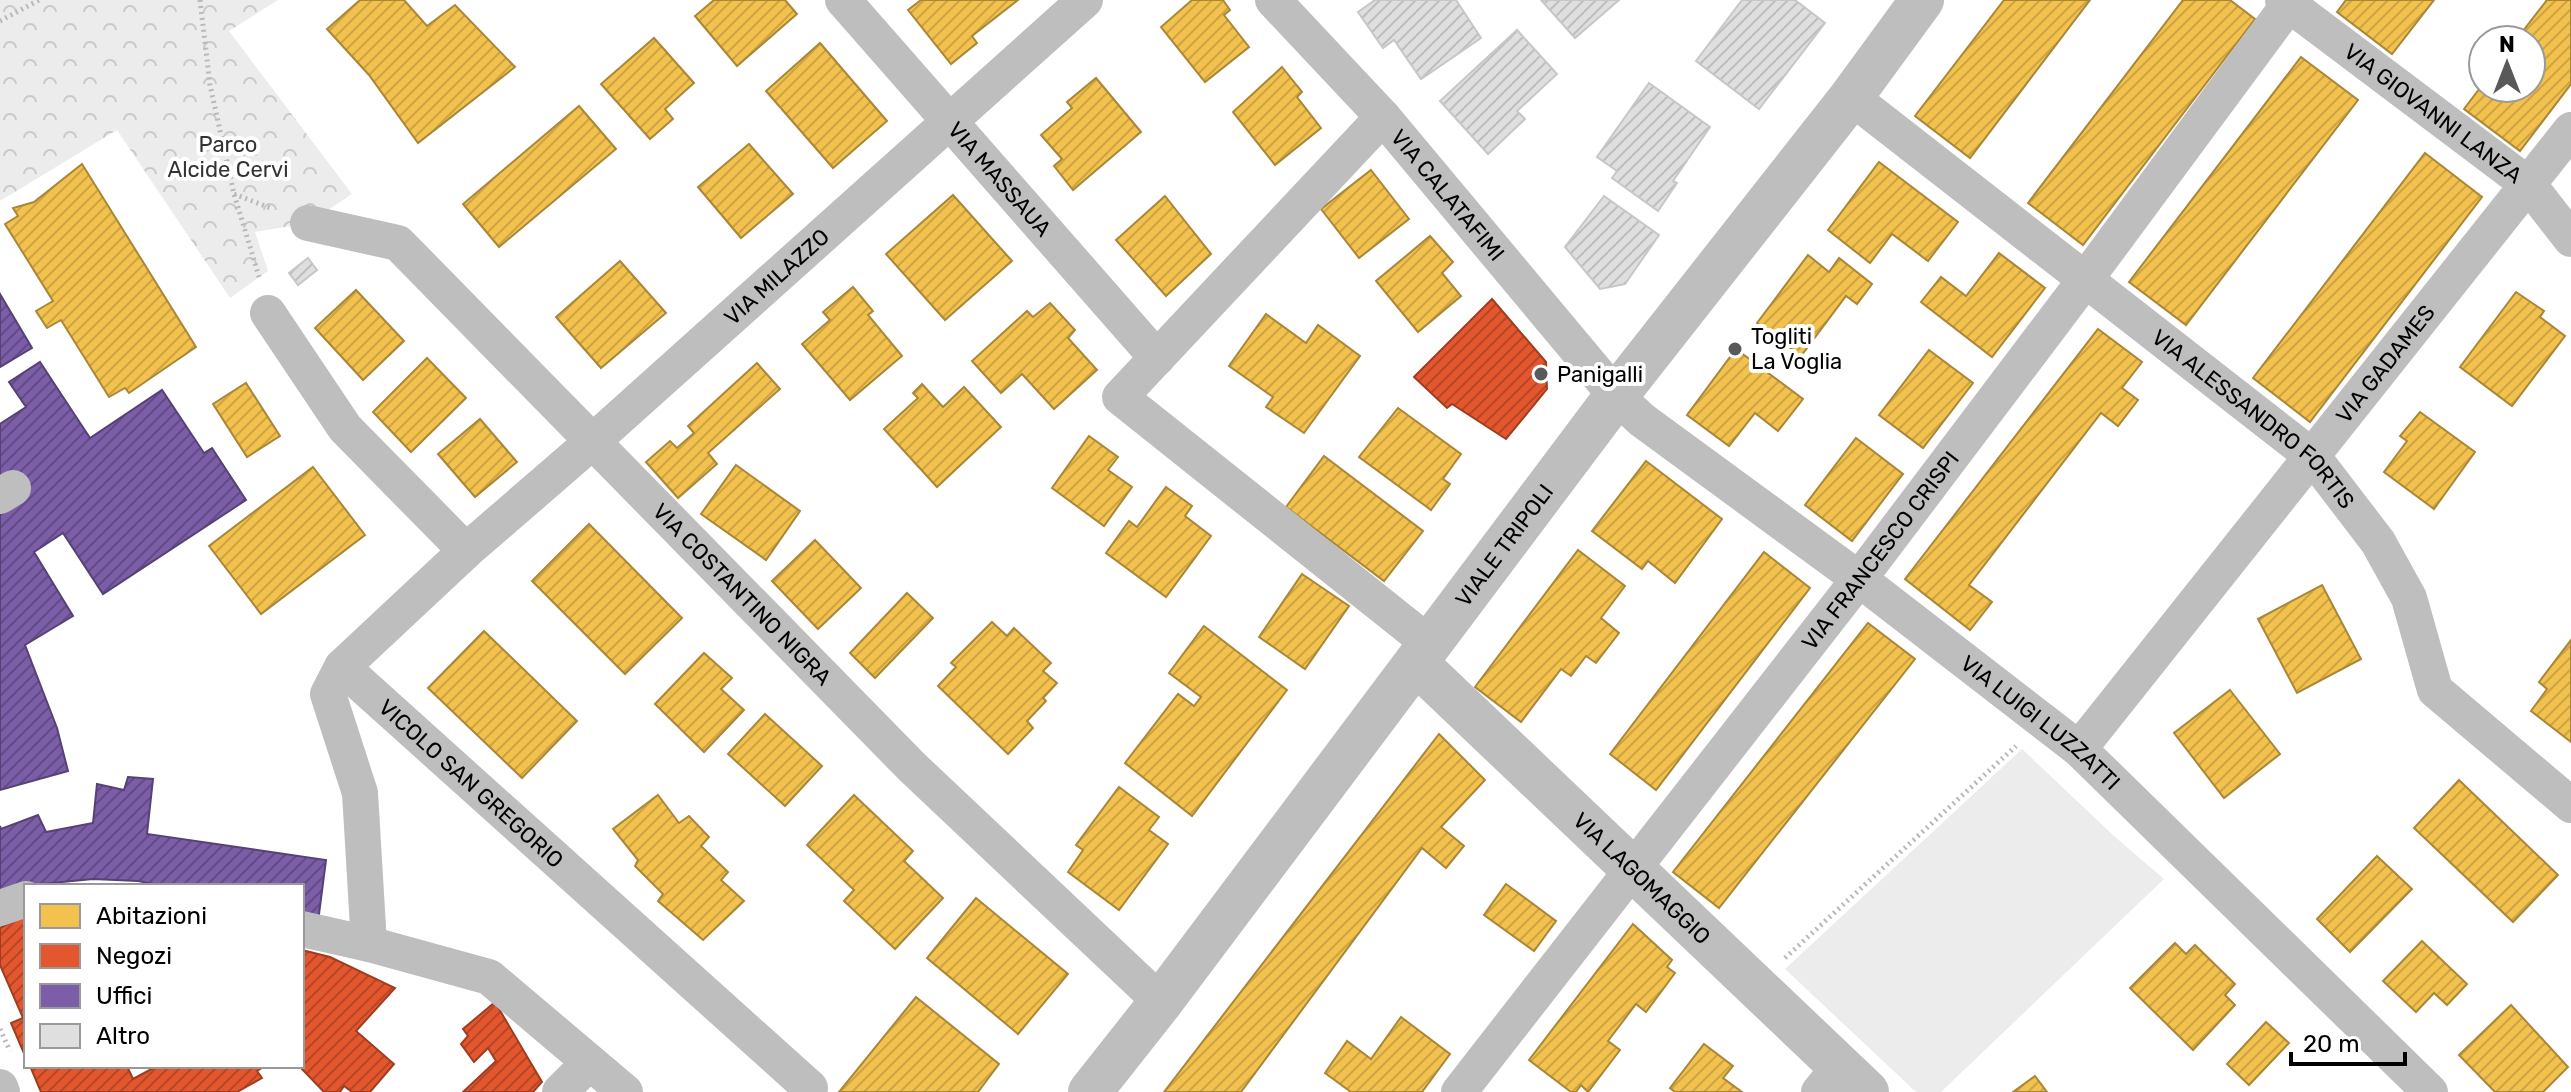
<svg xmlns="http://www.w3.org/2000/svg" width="2571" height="1092" font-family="Rubik,sans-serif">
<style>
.grass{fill:#ececec}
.forest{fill:url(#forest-crowns)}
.homes{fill:url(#homes-hatch);stroke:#a98737;stroke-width:2}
.shops{fill:url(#shops-hatch);stroke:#a03d20;stroke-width:2}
.offices{fill:url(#offices-hatch);stroke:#564275;stroke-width:2}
.building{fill:url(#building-hatch);stroke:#c7c7c7;stroke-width:2}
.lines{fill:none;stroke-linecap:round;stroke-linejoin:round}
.path{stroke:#b9b9b9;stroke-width:5;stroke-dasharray:2 4;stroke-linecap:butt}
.minor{stroke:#bebebe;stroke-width:36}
.tertiary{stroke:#bebebe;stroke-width:44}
.poi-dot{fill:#595959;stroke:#fff;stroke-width:3}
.labels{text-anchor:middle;stroke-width:8;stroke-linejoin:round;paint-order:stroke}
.street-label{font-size:22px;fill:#000;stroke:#fff}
.park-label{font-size:22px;fill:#333;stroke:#fff}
.poi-label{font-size:22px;fill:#000;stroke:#fff;text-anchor:start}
</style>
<defs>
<pattern id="forest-crowns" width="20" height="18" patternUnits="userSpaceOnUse" patternTransform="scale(2)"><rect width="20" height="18" fill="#ececec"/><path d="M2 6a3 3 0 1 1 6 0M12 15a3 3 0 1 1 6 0" fill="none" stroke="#c9c9c9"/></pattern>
<pattern id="homes-hatch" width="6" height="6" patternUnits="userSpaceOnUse" patternTransform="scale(2)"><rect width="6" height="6" fill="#f2c14e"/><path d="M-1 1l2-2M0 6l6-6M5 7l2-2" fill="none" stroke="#cea442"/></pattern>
<pattern id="shops-hatch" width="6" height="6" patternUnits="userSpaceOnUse" patternTransform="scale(2)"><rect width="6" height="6" fill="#e4572e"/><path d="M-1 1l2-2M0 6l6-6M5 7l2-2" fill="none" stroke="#b64625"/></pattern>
<pattern id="offices-hatch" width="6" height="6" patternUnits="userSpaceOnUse" patternTransform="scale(2)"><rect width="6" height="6" fill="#7b5ea7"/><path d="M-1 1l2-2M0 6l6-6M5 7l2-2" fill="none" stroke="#624b86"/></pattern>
<pattern id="building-hatch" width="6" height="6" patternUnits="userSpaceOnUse" patternTransform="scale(2)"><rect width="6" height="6" fill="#dfdfdf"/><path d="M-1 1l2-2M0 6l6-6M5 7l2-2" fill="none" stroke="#bebebe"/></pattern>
</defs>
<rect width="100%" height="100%" fill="#fff"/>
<polygon class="grass" points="2022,749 2114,836 2164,879 1941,1092 1916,1092 1785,969"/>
<polygon class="forest" points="0,0 278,0 229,31 352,194 308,223 255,232 268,271 230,298 117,130 0,201"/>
<g class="homes">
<polygon points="360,0 404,0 427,26 455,5 515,67 418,143 369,75 327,29"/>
<polygon points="714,0 785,0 797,14 737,66 695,16"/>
<polygon points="921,0 1018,0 972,36 977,43 951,64 908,10"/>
<polygon points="1192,0 1223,0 1230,10 1224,15 1249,47 1205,82 1161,27"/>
<polygon points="2004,0 2090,0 1970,158 1915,116"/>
<polygon points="2183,0 2230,0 2255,19 2083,245 2028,203"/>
<polygon points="2346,0 2434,0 2392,54 2337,12"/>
<polygon points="2547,0 2571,0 2571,84 2520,151 2464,109 2483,84 2483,88 2531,88 2531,40 2516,40"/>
<polygon points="654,38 694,83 665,109 673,119 650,139 601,84"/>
<polygon points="820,43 887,121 833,168 766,91"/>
<polygon points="2301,57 2358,100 2186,325 2129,282"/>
<polygon points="1282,67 1302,92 1297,97 1321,128 1275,165 1233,112"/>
<polygon points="1096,78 1141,132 1073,190 1054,166 1062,159 1041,135 1072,108 1067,102"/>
<polygon points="579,106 616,149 499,247 463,204"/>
<polygon points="749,144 793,194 741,238 698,187"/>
<polygon points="2425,153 2482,197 2310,422 2253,378"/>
<polygon points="1879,162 1958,222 1928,261 1892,234 1870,263 1828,230"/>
<polygon points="82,164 196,347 129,393 125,388 109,397 61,320 47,328 36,311 53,301 5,224 18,216 13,208 34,202"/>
<polygon points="1371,170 1409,219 1359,258 1321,209"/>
<polygon points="953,195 1012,261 945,320 886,254"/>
<polygon points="1165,196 1211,254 1166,296 1116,240"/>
<polygon points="1430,236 1453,262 1442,273 1461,296 1418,332 1376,281"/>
<polygon points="1999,253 2045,288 1992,357 1921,302 1941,277 1966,296"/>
<polygon points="1808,255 1829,272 1839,258 1872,284 1857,304 1846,296 1801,356 1757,323"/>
<polygon points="620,261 666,313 601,368 556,317"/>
<polygon points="853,287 873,311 868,315 902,356 850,400 802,344 830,320 823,312"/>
<polygon points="356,290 404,341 363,380 315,328"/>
<polygon points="2516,292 2544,311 2540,317 2565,336 2512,406 2460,367"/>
<polygon points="1050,303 1075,330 1068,338 1097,370 1054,409 1022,374 1001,393 972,361 1027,311 1033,317"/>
<polygon points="1266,314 1306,343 1318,325 1360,356 1304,433 1266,407 1273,397 1229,366"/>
<polygon points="2098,329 2142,362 2122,388 2138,400 2118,426 2101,413 1969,585 1992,602 1970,630 1905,579"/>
<polygon points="1736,349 1803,399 1778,431 1755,413 1729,446 1687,415"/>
<polygon points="1929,350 1973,383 1923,448 1879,415"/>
<polygon points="427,358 466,398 411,452 373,412"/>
<polygon points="757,363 780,389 708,453 717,464 678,498 646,462 670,441 677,448 694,433 688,426"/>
<polygon points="246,383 280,436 247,457 213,404"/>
<polygon points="922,384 943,407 964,387 1001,427 937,487 884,429 918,398 913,393"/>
<polygon points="1398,408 1461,454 1443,479 1450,484 1431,510 1359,457"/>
<polygon points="2420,412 2475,452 2434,509 2384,472 2407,441 2400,436"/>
<polygon points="480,419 517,462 475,497 438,454"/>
<polygon points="1089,436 1118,457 1108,470 1132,487 1104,526 1052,488"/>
<polygon points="1856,438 1903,474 1852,541 1805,505"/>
<polygon points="1324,456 1423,531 1384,581 1286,507"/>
<polygon points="1646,461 1722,519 1675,583 1648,561 1642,569 1592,531"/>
<polygon points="736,465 800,511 766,560 701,514"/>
<polygon points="313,467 365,535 261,614 209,546"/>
<polygon points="1166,487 1192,506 1185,516 1211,536 1166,597 1106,553 1129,521 1137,527"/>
<polygon points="589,524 682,618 625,674 532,581"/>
<polygon points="815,540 861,588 818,629 772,581"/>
<polygon points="1578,550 1625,586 1601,618 1619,633 1596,663 1586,656 1571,676 1561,669 1521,722 1475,687"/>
<polygon points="1764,552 1810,588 1656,790 1610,754"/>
<polygon points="1302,574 1349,606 1305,669 1259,637"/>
<polygon points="2322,585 2361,659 2297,693 2258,619"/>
<polygon points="907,593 933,618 875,678 850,653"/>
<polygon points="992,622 1007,636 1014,628 1051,663 1043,671 1057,683 1043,698 1046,701 1027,721 1033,728 1008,754 938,686 956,667 951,663"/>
<polygon points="1868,623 1915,659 1719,908 1673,872"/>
<polygon points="1204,626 1287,690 1192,816 1125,763 1178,694 1194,706 1201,697 1169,673"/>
<polygon points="484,631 577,721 522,778 428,688"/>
<polygon points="2571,640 2571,742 2531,711 2547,689 2539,682"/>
<polygon points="704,653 732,678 721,689 744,710 704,752 655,704"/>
<polygon points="2230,690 2280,754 2224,798 2174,733"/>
<polygon points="765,714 822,766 785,806 728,754"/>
<polygon points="1439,734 1485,780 1441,827 1464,846 1446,868 1422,848 1241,1092 1164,1092"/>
<polygon points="2459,780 2558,875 2513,922 2414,828"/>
<polygon points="1119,787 1159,817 1149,830 1168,844 1119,910 1068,872 1083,850 1076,845"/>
<polygon points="658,795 679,823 689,816 709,837 701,846 728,872 721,880 744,901 703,940 658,901 663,894 635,866 638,860 613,829"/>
<polygon points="854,795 913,851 904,861 943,898 895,949 844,901 854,890 807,845"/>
<polygon points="2377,856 2412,889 2350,952 2317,919"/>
<polygon points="1506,884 1556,921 1534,951 1484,915"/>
<polygon points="976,898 1068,974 1018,1034 927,958"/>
<polygon points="1633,924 1672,960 1667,967 1675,973 1646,1012 1636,1004 1608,1041 1620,1050 1588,1092 1581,1085 1576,1092 1571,1092 1529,1060"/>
<polygon points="2422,941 2467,984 2447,1005 2434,993 2416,1012 2383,981"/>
<polygon points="2175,943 2186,954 2195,945 2235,984 2225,995 2235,1005 2193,1050 2130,988"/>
<polygon points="916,997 999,1064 978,1092 839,1092"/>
<polygon points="2511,1005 2568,1067 2543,1092 2495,1092 2459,1055"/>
<polygon points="1401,1017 1450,1054 1422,1092 1351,1092 1325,1073 1347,1041 1371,1059"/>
<polygon points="2266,1022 2289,1043 2249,1085 2227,1064"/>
<polygon points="1704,1044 1733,1066 1723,1078 1742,1092 1675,1092 1670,1088"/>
<polygon points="2035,1076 2047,1092 2013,1092"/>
</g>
<g class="shops">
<polygon points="1492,299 1546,362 1547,389 1506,439 1452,404 1447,408 1414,377"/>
<polygon points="26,914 26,1058 11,1023 23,1018 0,965 0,928"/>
<polygon points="302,950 330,957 395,988 356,1031 394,1064 370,1092 352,1092 344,1086 340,1092 324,1092 299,1066 302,1066"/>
<polygon points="495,1002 542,1082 533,1092 463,1092 496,1061 488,1048 474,1062 461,1044 468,1036 463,1029"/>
<polygon points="30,1066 127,1066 133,1079 157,1066 265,1066 257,1071 262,1078 237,1092 41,1092"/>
</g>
<g class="offices">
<polygon points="0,294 32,348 0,367"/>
<polygon points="40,362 90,438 162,390 204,453 212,448 246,500 103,594 63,533 34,552 73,616 25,645 57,728 68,771 0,790 0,424 26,407 9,382"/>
<polygon points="128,777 153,779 147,834 326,860 318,922 302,918 302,886 164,886 138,881 93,879 21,886 0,895 0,826 1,829 38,815 46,832 93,823 97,784 124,790"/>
</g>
<g class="building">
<polygon points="1375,0 1456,0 1481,38 1421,79 1394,40 1383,48 1358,12"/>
<polygon points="1541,0 1619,0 1575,38"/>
<polygon points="1742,0 1795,0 1825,23 1759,109 1696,61"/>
<polygon points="1517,30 1557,74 1517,111 1525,119 1488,154 1440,101"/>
<polygon points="1649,83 1710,127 1673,181 1677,183 1658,211 1612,178 1617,171 1597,157"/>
<polygon points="1604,196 1659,235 1625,284 1600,289 1565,247"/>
<polygon points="308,258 317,270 298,285 289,273"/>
</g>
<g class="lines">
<g class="path">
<polyline points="200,0 210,85 234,194 260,280"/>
<polyline points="0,21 39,0"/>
<polyline points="234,194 273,209"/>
<polyline points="1785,958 2016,746"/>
<polyline points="0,1029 10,1051"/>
</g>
<g class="minor">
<path id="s1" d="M843 0 1157 358"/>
<path id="s2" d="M1273 0 1383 117 1616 396 1642 420 1859 579 2079 749 2430 1092"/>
<path id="s3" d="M2283 0 2529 185 2571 239"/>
<path id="s4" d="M1851 97 2313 457 2378 542 2409 598 2435 690 2571 805"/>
<polyline points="1383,117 1120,397 1430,644"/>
<path id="s5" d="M308 223 398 243 913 768 1161 1002"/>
<polyline points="268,313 345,428 466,551"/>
<polyline points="0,496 13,488"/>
<path id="s6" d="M342 667 810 1088 806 1092"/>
<path id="s7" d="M2079 749 2571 130"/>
<polyline points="0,908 26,899"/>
<polyline points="302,929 369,944 489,977 625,1092"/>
<path id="s8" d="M369 944 360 793 328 694 342 667 466 551 592 442 1085 0"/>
<polyline points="0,1087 2,1092"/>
<polyline points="560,1092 589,1063"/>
<path id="s9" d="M1459 1092 1859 579 2085 280 2292 0"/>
<polyline points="1819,1092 1840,1066"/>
</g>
<g class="tertiary">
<path id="s10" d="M1416 663 1867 1092"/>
<path id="s11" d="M1090 1092 1161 1002 1616 396 1851 97 1922 0"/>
</g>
</g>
<g class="poi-dot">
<circle cx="1735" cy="349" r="8"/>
<circle cx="1541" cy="374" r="8"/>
</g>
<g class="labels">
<g class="street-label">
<text dy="8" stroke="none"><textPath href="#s3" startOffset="188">VIA GIOVANNI LANZA</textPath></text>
<text dy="8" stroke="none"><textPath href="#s1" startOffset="238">VIA MASSAUA</textPath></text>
<text dy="8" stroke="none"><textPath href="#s2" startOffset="262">VIA CALATAFIMI</textPath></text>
<text dy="8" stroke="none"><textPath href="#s8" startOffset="870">VIA MILAZZO</textPath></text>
<text dy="8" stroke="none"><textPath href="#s7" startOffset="492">VIA GADAMES</textPath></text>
<text dy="8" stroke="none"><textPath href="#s4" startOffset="516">VIA ALESSANDRO FORTIS</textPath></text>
<text dy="8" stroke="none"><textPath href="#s11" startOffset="686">VIALE TRIPOLI</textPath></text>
<text dy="8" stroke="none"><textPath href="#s9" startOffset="686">VIA FRANCESCO CRISPI</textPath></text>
<text dy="8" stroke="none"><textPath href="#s5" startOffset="584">VIA COSTANTINO NIGRA</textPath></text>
<text dy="8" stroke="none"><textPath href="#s2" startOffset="1060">VIA LUIGI LUZZATTI</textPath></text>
<text dy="8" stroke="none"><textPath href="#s6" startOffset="174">VICOLO SAN GREGORIO</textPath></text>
<text dy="8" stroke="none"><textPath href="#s10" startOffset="312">VIA LAGOMAGGIO</textPath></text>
</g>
<g class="park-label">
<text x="228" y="152">Parco<tspan x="228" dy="25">Alcide Cervi</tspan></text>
</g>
<g class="poi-label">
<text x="1751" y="344">Togliti<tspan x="1751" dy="25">La Voglia</tspan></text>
<text x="1557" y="382">Panigalli</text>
</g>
</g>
<rect x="24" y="884" width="280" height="184" fill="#ffffff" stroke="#999999" stroke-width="2"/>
<rect x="40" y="904" width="40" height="24" fill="#f2c14e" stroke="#999999" stroke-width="2"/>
<text x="96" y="924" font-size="24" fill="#000000">Abitazioni</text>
<rect x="40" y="944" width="40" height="24" fill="#e4572e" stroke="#999999" stroke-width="2"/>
<text x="96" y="964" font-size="24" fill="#000000">Negozi</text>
<rect x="40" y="984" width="40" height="24" fill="#7b5ea7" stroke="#999999" stroke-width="2"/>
<text x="96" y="1004" font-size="24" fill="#000000">Uffici</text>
<rect x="40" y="1024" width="40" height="24" fill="#dfdfdf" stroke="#999999" stroke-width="2"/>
<text x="96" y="1044" font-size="24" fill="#000000">Altro</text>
<g transform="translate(2507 64)"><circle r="38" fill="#ffffff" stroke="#999999" stroke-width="2"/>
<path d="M0-6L14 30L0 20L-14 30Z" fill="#595959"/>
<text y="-12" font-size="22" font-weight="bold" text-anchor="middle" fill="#000000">N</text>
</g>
<path d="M2291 1052v12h114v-12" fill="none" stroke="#000000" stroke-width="4"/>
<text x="2303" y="1052" font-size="24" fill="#000000" stroke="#ffffff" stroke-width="6" paint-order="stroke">20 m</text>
</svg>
